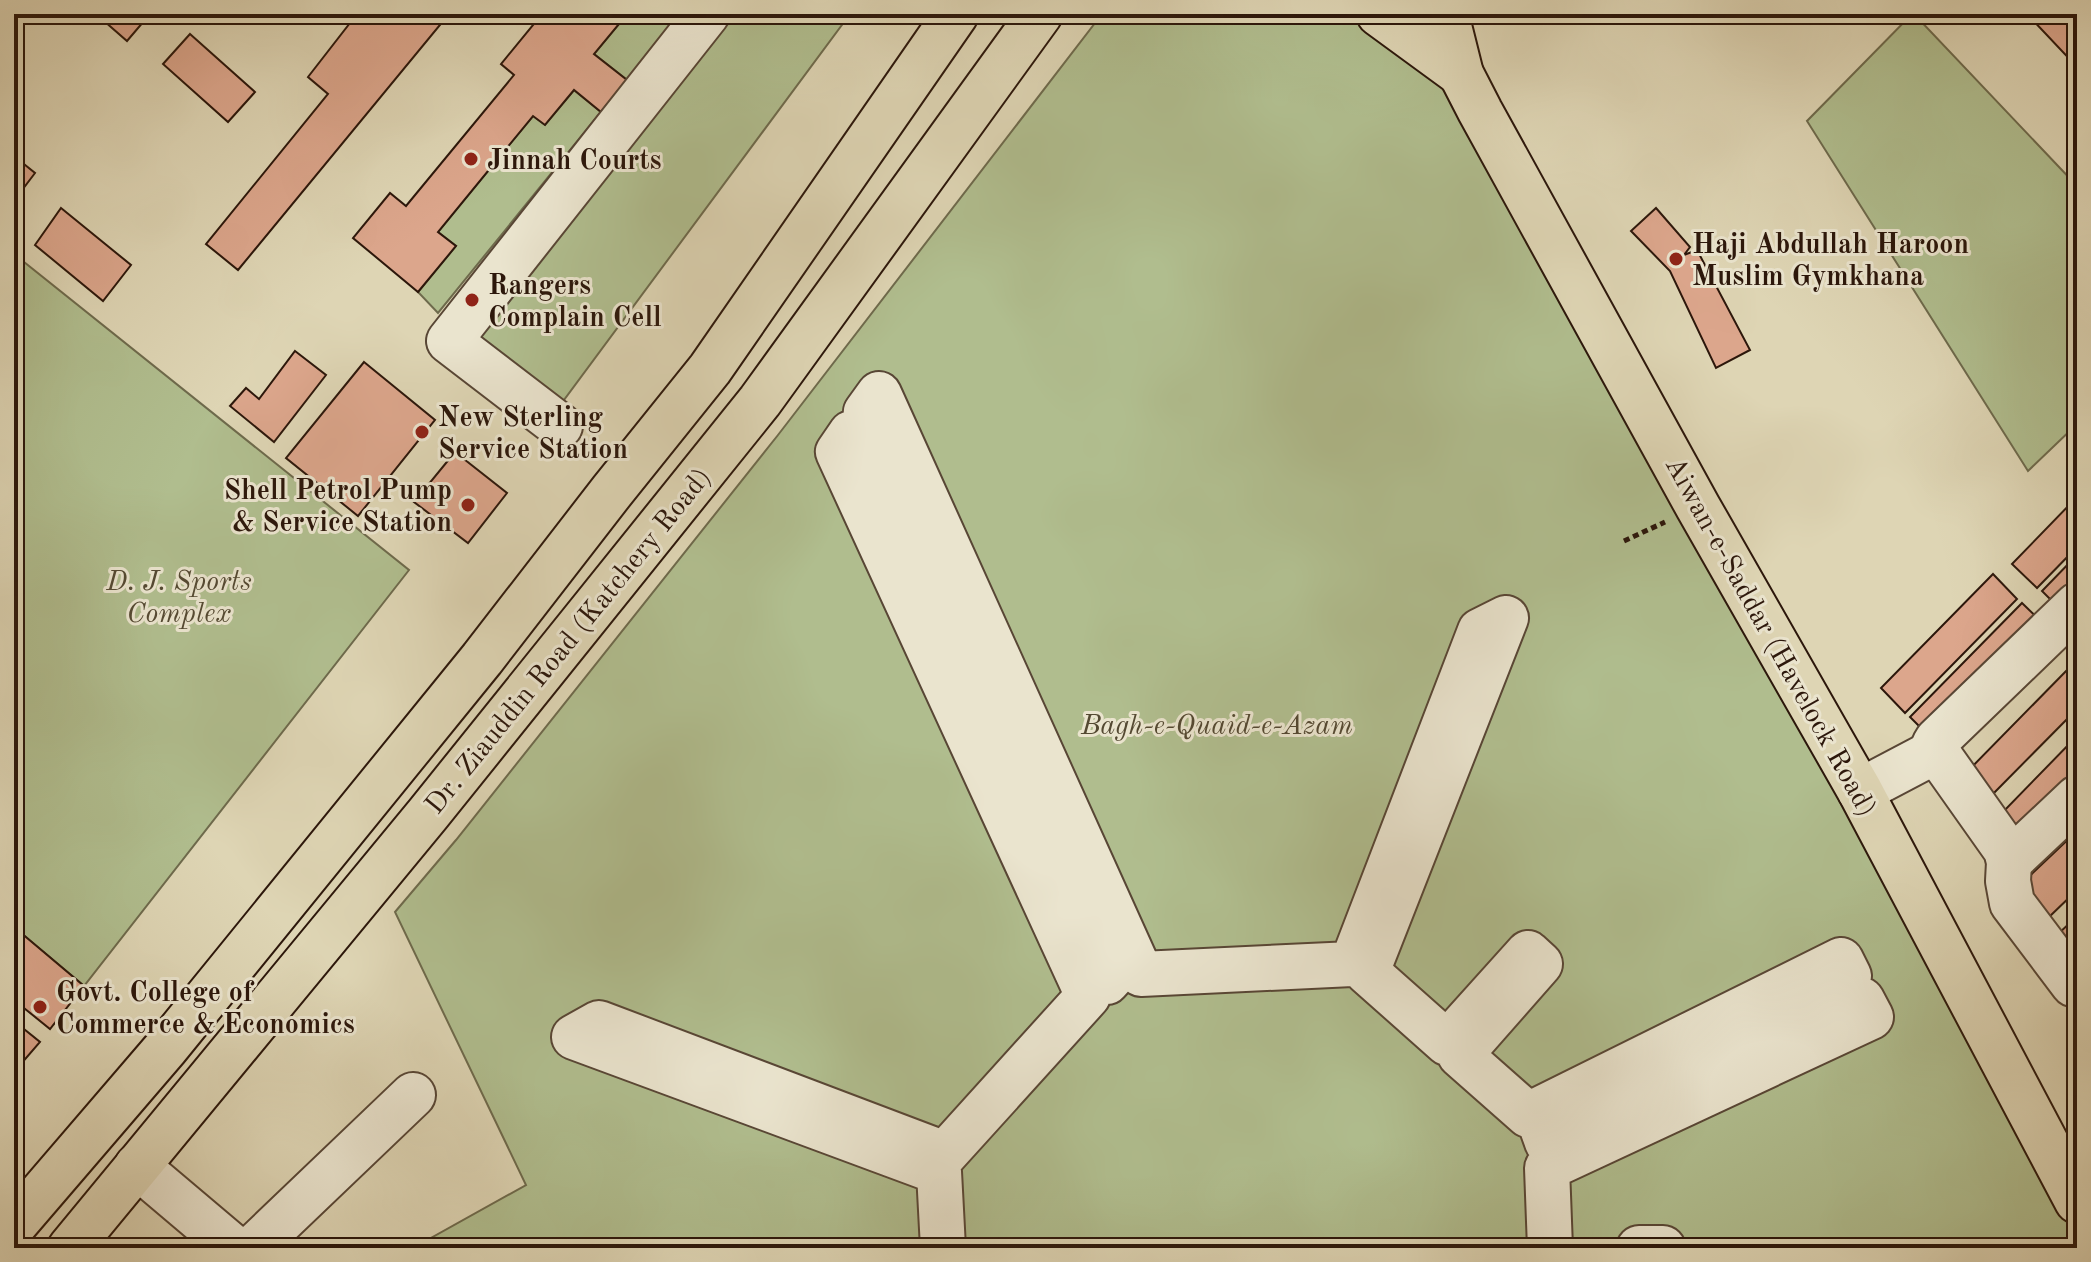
<svg xmlns="http://www.w3.org/2000/svg" width="2091" height="1262" font-family="'Old Standard TT',serif">
<style>
.green{fill:#b0bd8e;stroke:#6e6a4c;stroke-width:2}
.building{fill:#dca68c;stroke:#2c170b;stroke-width:2}
.lines{fill:none;stroke-linecap:round;stroke-linejoin:round}
.minor-casing{stroke:#584635;stroke-width:48}
.major-casing{stroke:#2c170b;stroke-width:48}
.path{stroke:#2c170b;stroke-width:5;stroke-dasharray:6 4;stroke-linecap:butt}
.minor{stroke:#eae4ce;stroke-width:44}
.major{stroke:#ded5b4;stroke-width:44}
.poi-dot{fill:#8f2418;stroke:#eae4ce;stroke-width:3}
.labels{text-anchor:middle;stroke-width:6;stroke-linejoin:round;paint-order:stroke}
.poi-label{font-size:28px;font-weight:bold;fill:#2c170b;stroke:#eae4ce;text-anchor:start}
.park-label{font-size:28px;font-style:italic;fill:#544932;stroke:#eae4ce}
.street-label{font-size:28px;fill:#2c170b;stroke:#eae4ce}
</style>
<rect width="100%" height="100%" fill="#ded5b4"/>
<filter id="stains"><feTurbulence type="fractalNoise" baseFrequency=".0025" numOctaves="4"/><feColorMatrix values="0 0 0 0 .2 0 0 0 0 .09 0 0 0 0 .02 0 0 0 .5 -.17"/></filter>
<radialGradient id="worn" r=".72"><stop offset=".6" stop-color="#630" stop-opacity="0"/><stop offset="1" stop-color="#630" stop-opacity=".3"/></radialGradient>
<g class="green">
<polygon points="618,14 680,14 627,80 594,54 623,19"/>
<polygon points="714,14 850,14 555,412 468,346"/>
<polygon points="1102,14 1379,14 1461,74 2077,1207 2077,1248 413,1248 526,1185 395,912 456,840 778,435"/>
<polygon points="1912,14 1914,14 2077,186 2077,424 2028,471 1807,121"/>
<polygon points="574,90 601,112 438,313 418,292 456,246 438,232 533,116 545,125"/>
<polygon points="14,254 409,570 84,986 14,927"/>
</g>
<g class="building">
<polygon points="96,14 150,14 127,41"/>
<polygon points="357,14 371,14 380,22 387,14 449,14 238,270 206,244 328,94 308,77"/>
<polygon points="542,14 618,14 624,18 594,54 627,80 601,112 574,90 545,125 533,116 438,232 456,246 418,292 353,238 390,193 406,206 514,75 501,64"/>
<polygon points="2027,14 2077,14 2077,67"/>
<polygon points="190,34 255,92 228,122 163,64"/>
<polygon points="14,156 35,173 19,194 14,190"/>
<polygon points="61,208 131,265 103,301 35,245"/>
<polygon points="1656,208 1690,247 1684,255 1697,250 1750,350 1716,368 1670,271 1631,231"/>
<polygon points="295,351 326,375 274,442 230,406 246,388 259,399"/>
<polygon points="364,362 435,420 358,516 286,458"/>
<polygon points="455,452 507,493 468,543 414,502"/>
<polygon points="2077,497 2077,547 2037,588 2012,564"/>
<polygon points="2077,555 2077,604 2066,615 2042,591"/>
<polygon points="1993,574 2017,599 1905,713 1881,688"/>
<polygon points="2022,603 2047,627 1934,741 1910,717"/>
<polygon points="2073,664 2077,668 2077,709 1985,802 1961,778"/>
<polygon points="2077,736 2077,786 2024,840 2000,815"/>
<polygon points="2077,831 2077,890 2048,918 2018,887"/>
<polygon points="2077,916 2077,958 2056,936"/>
<polygon points="14,927 84,986 50,1029 14,1000"/>
<polygon points="14,1021 40,1042 14,1072"/>
</g>
<g class="lines">
<g class="minor-casing">
<g id="minor">
<polyline points="560,426 449,341 707,14"/>
<polyline points="2077,605 1937,740 1934,745 1936,751 2006,850 2009,862 2008,881 2012,903 2073,984 2077,984"/>
<polyline points="1860,791 1936,751"/>
<polyline points="2009,862 2077,798"/>
<polyline points="137,1166 234,1248"/>
<polyline points="253,1248 413,1095"/>
<polyline points="943,1248 939,1172 574,1037 599,1023 945,1154 1088,996 838,452 851,433 1020,817 1093,978 1100,981 1107,982 1118,970 1119,958 866,412 879,394 1141,974 1352,964 1480,631 1506,618 1367,972 1447,1043 1528,953 1540,964 1460,1055 1528,1115 1841,960 1849,976 1547,1122 1542,1128 1547,1142 1556,1145 1564,1144 1862,1000 1871,1017 1547,1168 1550,1248"/>
<polyline points="1639,1248 1663,1248"/>
</g>
</g>
<g class="major-casing">
<g id="major">
<polyline points="1379,14 1461,74"/>
<polyline points="1446,14 1461,74 1480,111 1698,507 1860,791 2077,1201"/>
<polyline points="14,1225 166,1048 482,659 612,491 710,369 956,14"/>
<polyline points="70,1248 428,814 760,401 1040,14"/>
</g>
</g>
<g class="path">
<polyline points="1122,19 1125,14"/>
<polyline points="1624,541 1665,522"/>
</g>
<use href="#minor" class="minor"/>
<use href="#major" class="major"/>
</g>
<g class="poi-dot">
<circle cx="471" cy="159" r="8"/>
<circle cx="1676" cy="259" r="8"/>
<circle cx="472" cy="300" r="8"/>
<circle cx="422" cy="432" r="8"/>
<circle cx="468" cy="505" r="8"/>
<circle cx="40" cy="1007" r="8"/>
</g>
<g class="labels">
<g class="poi-label">
<text x="487" y="169">Jinnah Courts</text>
<text x="1692" y="253">Haji Abdullah Haroon<tspan x="1692" dy="32">Muslim Gymkhana</tspan></text>
<text x="488" y="294">Rangers<tspan x="488" dy="32">Complain Cell</tspan></text>
<text x="438" y="426">New Sterling<tspan x="438" dy="32">Service Station</tspan></text>
<text x="452" y="499" text-anchor="end">Shell Petrol Pump<tspan x="452" dy="32">&amp; Service Station</tspan></text>
<text x="56" y="1001">Govt. College of<tspan x="56" dy="32">Commerce &amp; Economics</tspan></text>
</g>
<g class="park-label">
<text x="179" y="590">D. J. Sports<tspan x="179" dy="32">Complex</tspan></text>
<text x="1217" y="734">Bagh-e-Quaid-e-Azam</text>
</g>
<g class="street-label">
<text transform="translate(1772 636) rotate(61)" y="10">Aiwan-e-Saddar (Havelock Road)</text>
<text transform="translate(567 640) rotate(-51)" y="10">Dr. Ziauddin Road (Katchery Road)</text>
</g>
</g>
<rect width="2091" height="1262" fill="none" stroke="#ded5b4" stroke-width="48"/>
<rect x="16" y="16" width="2059" height="1230" fill="none" stroke="#2c170b" stroke-width="4"/>
<rect x="24" y="24" width="2043" height="1214" fill="none" stroke="#2c170b" stroke-width="2"/>
<rect width="100%" height="100%" filter="url(#stains)"/>
<rect width="100%" height="100%" fill="url(#worn)"/>
</svg>
